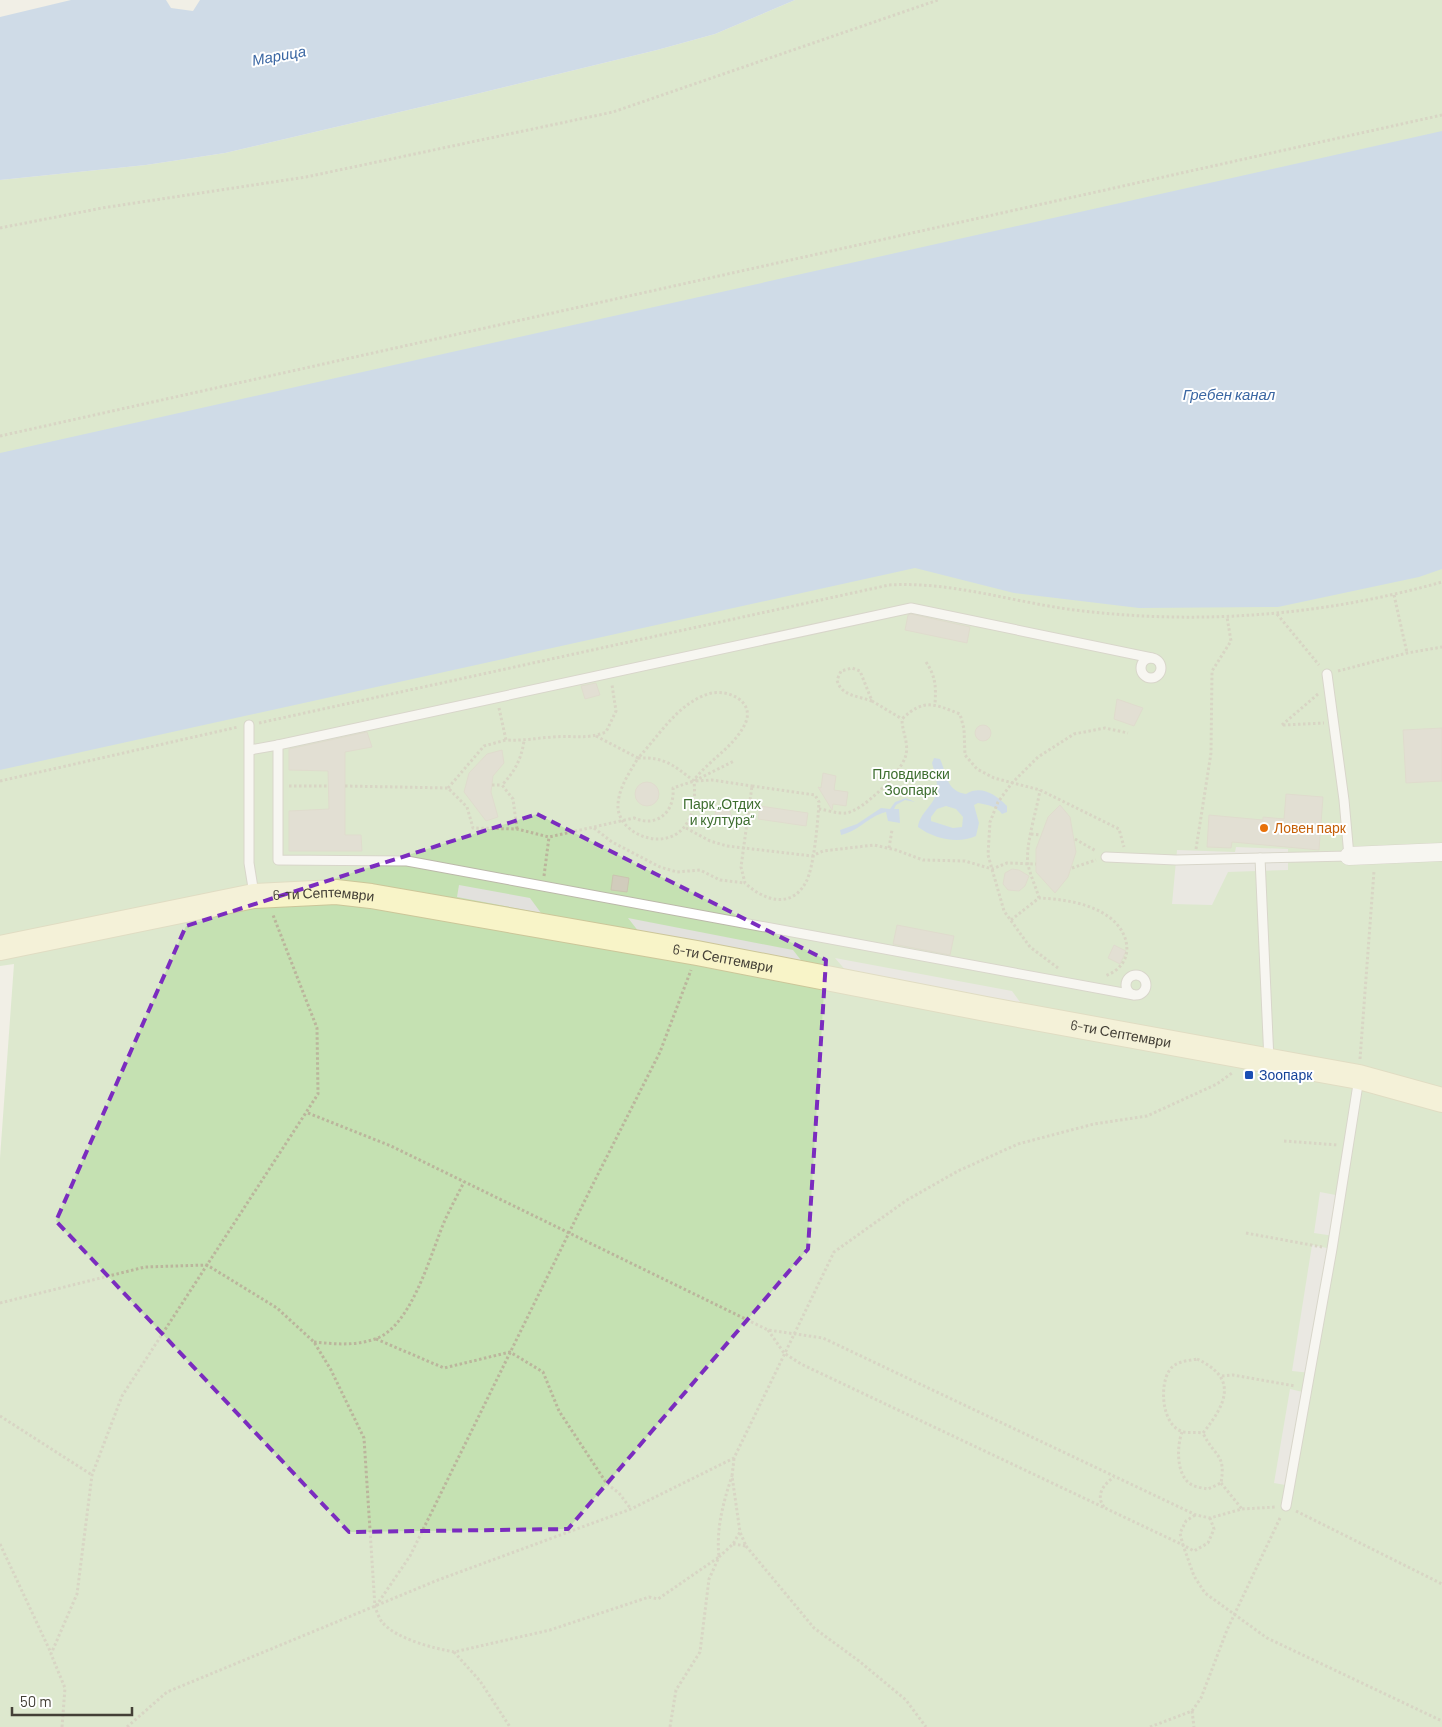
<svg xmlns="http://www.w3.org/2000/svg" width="1442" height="1727" font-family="Barlow,sans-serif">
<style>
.green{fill:#c5e1b2}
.parking{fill:#e2e1dd}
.water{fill:#a7c4e8;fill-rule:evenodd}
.building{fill:#d1ccbc;stroke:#cbc5b0}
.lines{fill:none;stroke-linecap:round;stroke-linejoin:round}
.lane-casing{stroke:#bbb8a9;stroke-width:11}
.street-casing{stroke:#bbb8a9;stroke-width:19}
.secondary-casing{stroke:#ccc699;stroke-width:26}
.path{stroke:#bbb59c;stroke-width:3;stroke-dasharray:2.5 2.5;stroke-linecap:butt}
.lane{stroke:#fff;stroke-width:9}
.street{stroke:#fff;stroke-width:18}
.secondary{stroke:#f8f4c8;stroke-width:24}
.marked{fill:none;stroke:#7b2cbf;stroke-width:4;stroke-dasharray:10 6;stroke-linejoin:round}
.food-dot{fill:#e8710a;stroke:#fff;stroke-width:2}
.transit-dot{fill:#1a4fb4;stroke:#fff;stroke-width:2}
.labels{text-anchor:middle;stroke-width:4;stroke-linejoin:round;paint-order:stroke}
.park-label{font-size:14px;fill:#3e6e30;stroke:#fff}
.food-label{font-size:14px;fill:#c56008;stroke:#fff;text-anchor:start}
.street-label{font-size:14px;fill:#433f36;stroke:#fff}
.transit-label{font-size:14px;fill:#164399;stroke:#fff;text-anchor:start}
.water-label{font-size:15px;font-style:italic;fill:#3b67a3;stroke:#fff}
</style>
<rect width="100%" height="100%" fill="#f1efe6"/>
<polygon class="green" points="795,0 1442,0 1442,1727 0,1727 0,1158 14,964 0,966 0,180 146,165 225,153 472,95 657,50 715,34"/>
<g class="parking">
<polygon points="1236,847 1288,849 1288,870 1228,872 1212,905 1172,904 1177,850 1235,852"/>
<polygon points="459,885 530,898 541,913 457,897"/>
<polygon points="628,918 793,950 804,964 639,932"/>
<polygon points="835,958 1012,991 1023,1006 847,972"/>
<polygon points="1320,1192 1341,1196 1334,1236 1314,1233"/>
<polygon points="1312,1245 1332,1249 1311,1373 1292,1371"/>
<polygon points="1290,1389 1307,1393 1291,1486 1274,1483"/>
</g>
<g class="water">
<polygon points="71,0 166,0 171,8 193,11 200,0 795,0 715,34 657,50 472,95 225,153 146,165 0,180 0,17"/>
<polygon points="1442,131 1442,569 1419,577 1278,607 1139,608 1014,593 915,568 0,770 0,453"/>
<path d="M934 758 940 759C947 774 946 791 966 794 981 785 995 794 1007 806V812L1002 814C996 806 988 805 978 803L974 805 979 823 976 836C958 844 934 839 918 827 920 812 934 806 937 791 938 782 934 771 932 763ZM946 806 956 809 963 817 962 827 953 828 931 821V817L937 809Z"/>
<path d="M906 798 915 802 905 800 896 805 894 809H899L900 823 888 821 886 812C867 817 861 830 841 835L840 830 857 824 881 808 890 809 895 802Z"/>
</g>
<g class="building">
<polygon points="911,614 970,627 967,643 905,630 908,615"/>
<polygon points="596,683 600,695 585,699 581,686"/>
<polygon points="1117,699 1143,708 1134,726 1114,719"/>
<circle cx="983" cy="733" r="8"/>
<polygon points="1442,728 1442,781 1406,783 1403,730"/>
<polygon points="367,732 372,747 345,752 345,835 361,835 362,851 289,851 289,811 329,809 328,771 289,770 289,749"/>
<polygon points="502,750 504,763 493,776 491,792 498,817 486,821 464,792 469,773 487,754"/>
<polygon points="823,773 836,776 834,790 848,792 846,806 833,804 832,810 818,787 821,788"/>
<circle cx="647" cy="794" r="12"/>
<polygon points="1286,794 1323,797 1319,850 1232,842 1231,848 1207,847 1209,815 1263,820 1263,817 1284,819"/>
<polygon points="1060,805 1070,817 1076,852 1068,877 1055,893 1036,872 1036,849 1048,817"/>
<polygon points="760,806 808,813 806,826 758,819"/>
<circle cx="723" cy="815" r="8"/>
<polygon points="1012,869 1019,870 1029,876 1025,886 1019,891 1008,890 1003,884 1005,873"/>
<polygon points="613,875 629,878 627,892 611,890"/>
<polygon points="897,925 954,936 950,955 893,944"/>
<polygon points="1114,945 1126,951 1120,964 1108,958"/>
</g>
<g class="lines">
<g class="lane-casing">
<g id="lane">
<circle cx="1151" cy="668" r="10"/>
<polyline points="249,725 249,863 254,894"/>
<polyline points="250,750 278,745"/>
<polyline points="1106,857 1176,860 1349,856 1344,800 1327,674"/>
<polyline points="1260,858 1269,1061"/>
<circle cx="1136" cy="985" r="10"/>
<polyline points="1134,995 407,861 278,860 278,745 911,608 1152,658"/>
<polyline points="1286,1506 1332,1249 1359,1078"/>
</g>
</g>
<g class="street-casing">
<polyline id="street" points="1349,856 1442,852"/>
</g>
<g class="secondary-casing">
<g id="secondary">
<path id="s1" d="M0 948 254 896 336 892 371 896 697 953 986 1009 1309 1068 1359 1077 1442 1100"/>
</g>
</g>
<g class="path">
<polyline points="0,228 102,208 306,177 613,112 938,0"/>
<polyline points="0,436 1442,115"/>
<polyline points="1394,595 1407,653"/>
<polyline points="1277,614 1319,665"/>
<path d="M926 662C936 677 936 687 935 704"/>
<polyline points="1338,671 1407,653 1442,647"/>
<path d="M872 701C858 696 841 696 837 680L841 671 852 668 860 671 872 701 902 719"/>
<path d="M499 708 506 740C523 741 537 738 553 737 575 735 585 740 606 732L616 711 612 685"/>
<path d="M259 723 889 585C954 581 1018 604 1083 611 1204 625 1325 615 1442 582"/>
<polyline points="1282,725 1318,694"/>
<polyline points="1283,725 1324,723"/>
<path d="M596 736 638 758C659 736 677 704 708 694 727 688 756 701 745 724 734 747 709 760 694 780"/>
<path d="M638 758C665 757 673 765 694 781 702 866 615 843 618 804 619 787 630 772 638 758Z"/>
<polyline points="0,781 238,727"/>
<polyline points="696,781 712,780 752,786"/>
<polyline points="492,785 502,785"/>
<polyline points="289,786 328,786"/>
<path d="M345 786 448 788 467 807 473 828 517 829 549 837 634 818C657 828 675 812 673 788L694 781 734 761"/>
<path d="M752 786 815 795 819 802C818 820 814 868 806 882 791 910 763 900 745 883L741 867Z"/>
<polyline points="448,788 484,746 506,740"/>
<path d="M819 809C827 810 838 814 846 813 863 811 899 774 905 758 910 744 902 733 902 719 924 698 934 704 960 714L964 729 965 755 977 769 994 778 1040 790 1119 829 1124 847"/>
<polyline points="594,828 612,842 660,867 677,872 700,870 720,880 745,883"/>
<polyline points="686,828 710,841 727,846 812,856 823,851 874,845 896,850 923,860 965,861 992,869 1007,863 1036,864"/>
<path d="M517 829 513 799 502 785C515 771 521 760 524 741"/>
<polyline points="1031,834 1040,835"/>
<polyline points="1075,839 1096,851"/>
<polyline points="889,848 892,830"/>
<polyline points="1196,849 1211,753 1212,671 1231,641 1227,617"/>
<polyline points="1072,868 1096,860"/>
<polyline points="544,876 549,837"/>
<path d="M1039 898C1036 887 1030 875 1028 864 1025 845 1037 810 1040 790"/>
<path d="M1011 920 1039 898C1062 899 1090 903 1109 917 1132 934 1135 965 1105 976"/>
<polyline points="1058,968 1030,947 1004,911 988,855 990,822 998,802 1012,783 1038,757 1074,734 1105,728 1128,733"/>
<polyline points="1360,1059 1374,871"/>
<polyline points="308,1113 391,1146 768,1330 823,1338 1196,1515 1210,1518 1242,1509 1276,1507"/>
<polyline points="1284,1141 1338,1145"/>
<polyline points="1246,1233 1322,1247"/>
<path d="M0 1303 145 1267 207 1265 277 1308 314 1342 331 1370 364 1438 375 1607C377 1612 379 1618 382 1622 396 1639 433 1648 454 1652L550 1630 649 1597 658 1599 719 1557C716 1529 723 1503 732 1476"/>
<polyline points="768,1330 784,1353 801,1364 1183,1545 1194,1576 1205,1593 1267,1638 1442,1721"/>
<polyline points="376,1339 444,1368 510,1352 543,1372 559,1411 607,1484 619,1493 631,1509"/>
<path d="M314 1342C335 1344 355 1346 375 1339 412 1327 431 1252 445 1220 451 1207 458 1194 464 1182"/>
<path d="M1197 1359C1238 1378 1227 1403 1203 1433 1197 1432 1190 1433 1184 1432 1162 1427 1159 1387 1169 1371 1175 1361 1187 1361 1197 1359Z"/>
<polyline points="1222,1376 1233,1375 1295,1386"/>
<polyline points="0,1416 92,1475"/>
<path d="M1182 1432C1177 1446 1176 1472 1189 1483 1194 1487 1202 1488 1208 1489L1221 1483C1226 1453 1215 1458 1203 1433"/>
<polyline points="1221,1483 1242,1509"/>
<path d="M1104 1507C1095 1495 1104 1484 1114 1477"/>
<polyline points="1296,1511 1442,1584"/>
<polyline points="1195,1515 1186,1521 1180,1533 1183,1545 1194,1551 1208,1543 1214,1529 1210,1518"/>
<polyline points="0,1544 51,1653"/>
<polyline points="733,1544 746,1546 740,1532"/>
<polyline points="746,1546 814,1628 859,1661 906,1700 926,1727"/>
<polyline points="376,1606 410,1556 593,1184 660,1052 691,970"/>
<polyline points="454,1652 480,1681 510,1727"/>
<polyline points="1192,1711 1194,1727"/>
<polyline points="62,1727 65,1688 51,1654 77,1594 92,1475 122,1396 318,1094 317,1028 273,915"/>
<polyline points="127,1727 167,1692 438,1580 631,1509 734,1458 834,1252 907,1200 958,1171 1018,1144 1094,1124 1147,1116 1217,1084 1232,1073"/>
<polyline points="670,1727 676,1690 700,1652 709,1579 719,1557 733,1544 740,1532 732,1476 734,1459"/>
<polyline points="1150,1727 1192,1711 1201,1698 1227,1630 1281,1516"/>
</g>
<use href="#lane" class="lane"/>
<use href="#street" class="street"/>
<use href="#secondary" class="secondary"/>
</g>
<path d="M0 0H1442V1727H0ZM537 814 826 960 808 1249 568 1529 349 1532 56 1221 186 926Z" fill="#f1efe6" fill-opacity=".55" fill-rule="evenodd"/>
<path class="marked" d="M537 814 826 960 808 1249 568 1529 349 1532 56 1221 186 926Z"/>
<circle class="food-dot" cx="1264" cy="828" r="5"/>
<rect class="transit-dot" x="1244" y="1070" width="10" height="10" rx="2.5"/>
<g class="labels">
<g class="park-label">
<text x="911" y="779">Пловдивски<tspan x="911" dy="16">Зоопарк</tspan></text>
<text x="722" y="809">Парк „Отдих<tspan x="722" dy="16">и култура“</tspan></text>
</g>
<g class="food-label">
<text x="1274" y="833">Ловен парк</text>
</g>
<g class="street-label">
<text dy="5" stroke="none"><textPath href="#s1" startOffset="329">6-ти Септември</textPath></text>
<text dy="5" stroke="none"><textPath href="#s1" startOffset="734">6-ти Септември</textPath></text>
<text dy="5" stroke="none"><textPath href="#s1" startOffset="1139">6-ти Септември</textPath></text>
</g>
<g class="transit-label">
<text x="1259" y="1080">Зоопарк</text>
</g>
<g class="water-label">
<text transform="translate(279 56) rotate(-10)" y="5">Марица</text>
<text x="1229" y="400">Гребен канал</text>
</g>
</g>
<path d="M12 1707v8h120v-8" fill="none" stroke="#433f36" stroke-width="2.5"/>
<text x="20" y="1707" font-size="15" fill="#433f36" stroke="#ffffff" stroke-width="4" paint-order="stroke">50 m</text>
</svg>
